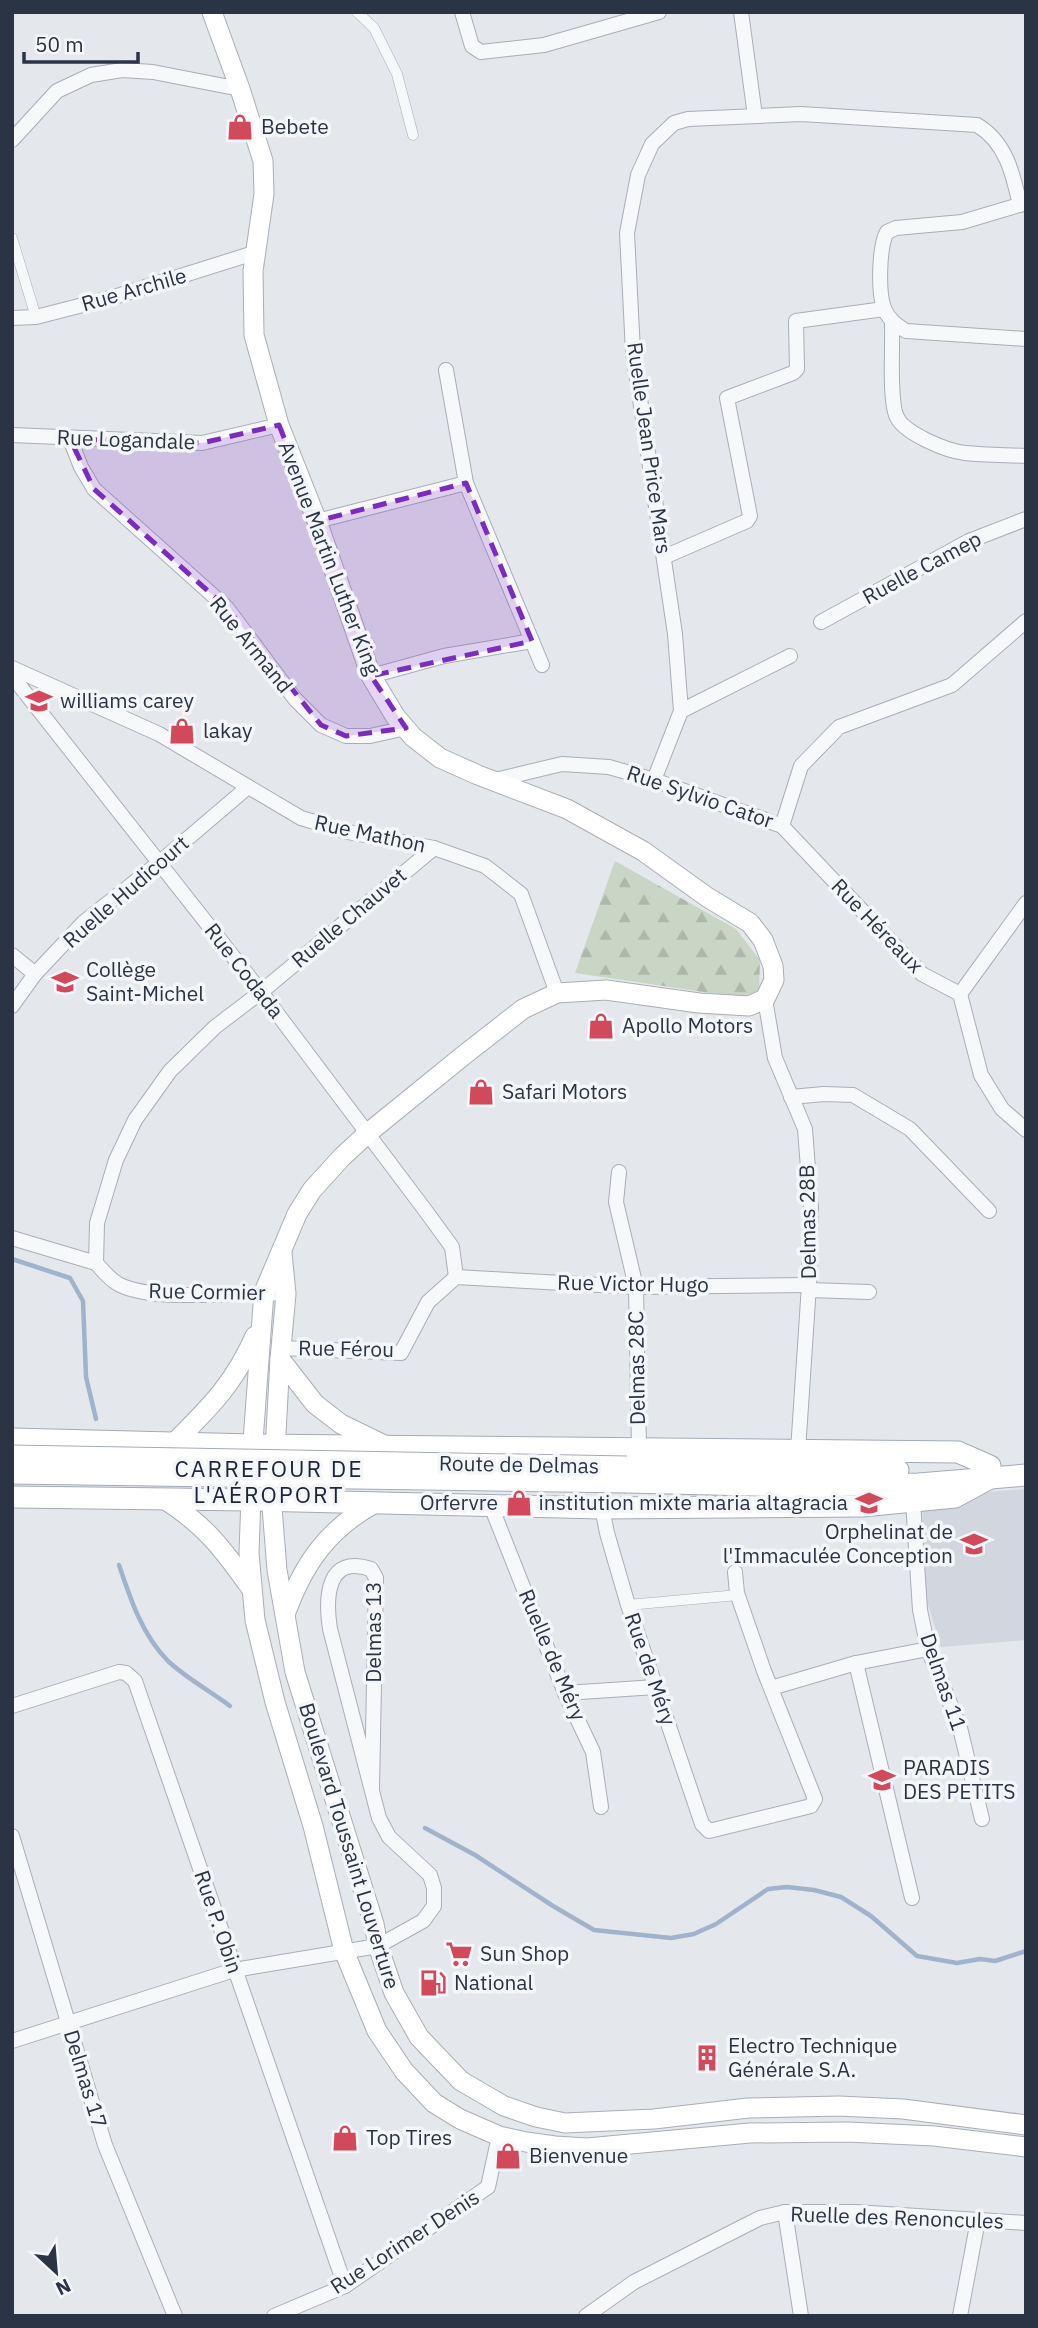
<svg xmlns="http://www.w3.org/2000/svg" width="1038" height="2328" font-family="'IBM Plex Sans',sans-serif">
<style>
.built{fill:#d2d6de}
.forest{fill:url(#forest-firs)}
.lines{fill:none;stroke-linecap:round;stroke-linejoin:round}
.stream{stroke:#9fb4cc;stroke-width:4.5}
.pedestrian-casing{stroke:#a9aeb7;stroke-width:11}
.minor-casing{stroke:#a9aeb7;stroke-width:16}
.secondary-casing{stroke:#a9aeb7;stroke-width:21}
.primary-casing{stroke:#a3abb8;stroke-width:23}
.pedestrian{stroke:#f7f8fa;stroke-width:10}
.minor{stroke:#f7f8fa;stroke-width:14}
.secondary{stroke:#fff;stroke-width:19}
.primary{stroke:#fff;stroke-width:21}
.primary-bridge-casing{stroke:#a3abb8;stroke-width:23;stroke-linecap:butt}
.primary-bridge{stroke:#fff;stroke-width:21}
.marked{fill:#7b2cbf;fill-opacity:0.2;stroke:#7b2cbf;stroke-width:5;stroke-dasharray:14 9;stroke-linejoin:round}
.labels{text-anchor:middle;stroke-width:7;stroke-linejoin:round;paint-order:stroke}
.poi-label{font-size:21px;fill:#2b3445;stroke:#f4f6f9;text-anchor:start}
.street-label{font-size:21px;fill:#2b3445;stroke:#f4f6f9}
.neighbourhood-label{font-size:23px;letter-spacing:2px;fill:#1d2536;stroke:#f4f6f9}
</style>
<defs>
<pattern id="forest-firs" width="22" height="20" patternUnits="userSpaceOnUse" patternTransform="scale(1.75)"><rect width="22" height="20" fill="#c9d6c5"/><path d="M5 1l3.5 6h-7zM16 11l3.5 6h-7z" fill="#adb8ab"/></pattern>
</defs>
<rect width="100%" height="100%" fill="#e4e7ec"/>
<polygon class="built" points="1026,1489 1026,1640 941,1647 924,1592 922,1497"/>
<polygon class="forest" points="615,861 736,929 760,960 759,990 744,998 575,973"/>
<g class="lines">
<g class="stream">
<polyline points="12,1259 70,1278 83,1301 86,1377 96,1419"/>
<path d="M119 1565C130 1598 142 1635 168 1661 186 1678 210 1691 230 1706"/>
<polyline points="425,1828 475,1855 553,1906 594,1930 671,1938 694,1934 716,1924 768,1889 787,1887 814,1890 841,1897 871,1916 917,1956 957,1963 980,1959 995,1961 1026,1951"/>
</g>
<g class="pedestrian-casing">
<g id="pedestrian">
<polyline points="357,12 374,28 397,74 413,135"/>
<polyline points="12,238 36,317"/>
<polyline points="628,1605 738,1595"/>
</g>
</g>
<g class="minor-casing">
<g id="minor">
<polyline points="462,12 472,46 481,52 544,45 659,12"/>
<polyline points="741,12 755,116"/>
<polyline points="12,140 57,91 91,75 122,70 153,72 240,89"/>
<path d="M1026 203 962 222 896 228 887 232C879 246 878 292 884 308 888 319 896 325 906 331L1026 339"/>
<polyline points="12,318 36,317 114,297 254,253"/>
<path d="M892 322C893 345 889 396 896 415 902 433 947 451 965 453 985 455 1006 455 1026 456"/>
<polyline points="446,370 466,483 542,665"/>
<polyline points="12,435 202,443 279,425"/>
<polyline points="70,439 81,467 94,489 227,608 295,699 321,725 346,736 370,736 406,728"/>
<polyline points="317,521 466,483"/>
<polyline points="664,557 747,521 750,516 727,398 793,373 797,369 796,321 884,309"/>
<polyline points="821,622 969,541 1026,519"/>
<polyline points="12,668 159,734 301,818 348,832 434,848 485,866 521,894 557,993"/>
<polyline points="12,676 261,992 425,1210 452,1247 456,1277"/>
<polyline points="371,676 444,656 532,641"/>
<polyline points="681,711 790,656"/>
<polyline points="495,780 562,764 609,767 654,780 782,826 801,766 839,727 952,685 1026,621"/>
<path d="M654 780 681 711 675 634 633 352 627 233 638 175 652 144 674 123 688 119 801 114 977 125C1006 142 1013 174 1020 205"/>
<polyline points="782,826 922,974 960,994 981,1075 1002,1109 1026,1130"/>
<polyline points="12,955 35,974"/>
<polyline points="960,994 1026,903"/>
<polyline points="765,999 775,1058 805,1129 811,1208 809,1285 798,1451"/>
<polyline points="12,1006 35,974 84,922 160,862 248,787"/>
<polyline points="791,1097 824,1094 853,1095 910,1129 989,1211"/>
<polyline points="619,1172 616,1202 636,1287 639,1449"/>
<polyline points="12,1238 96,1263"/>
<polyline points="96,1263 97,1223 116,1160 135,1120 170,1071 215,1027 261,992 434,848"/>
<path d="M96 1263C103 1271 110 1280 120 1285 158 1303 241 1291 286 1294"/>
<polyline points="456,1277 636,1287 809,1285"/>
<polyline points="809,1290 869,1292"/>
<polyline points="281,1348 401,1353 428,1302 456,1277"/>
<polyline points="913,1501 920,1610 928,1649 960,1728 982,1819"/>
<polyline points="491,1506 565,1693 593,1752 601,1807"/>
<polyline points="602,1508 607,1533 628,1605 702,1824 709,1831 811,1806 815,1799 764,1671 737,1593 735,1572"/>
<polyline points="856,1663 912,1898"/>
<polyline points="771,1688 856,1663 928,1649"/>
<polyline points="565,1693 656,1687"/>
<polyline points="12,1706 119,1672 126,1673 135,1681 345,2286"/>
<polyline points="12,1836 105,2145 175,2316"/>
<path d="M12 2041 234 1970 378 1946 423 1921 434 1906V1888L430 1875 389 1837 379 1818 330 1629C325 1597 327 1554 371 1569L376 1578 372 1788"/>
<polyline points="785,2212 801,2316"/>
<polyline points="274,2316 345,2286 488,2187 499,2136"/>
<polyline points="586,2316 634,2282 760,2218 785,2212 855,2212 1026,2223"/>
<polyline points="960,2316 978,2220"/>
</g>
</g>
<g class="secondary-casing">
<g id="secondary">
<polyline points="212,12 240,89 263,161 264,194 253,271 254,335 279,425 317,521 371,676 395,716 413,737 440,758 478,775 567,809 643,851 707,897 750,923 763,940 773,966 774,980 765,999 749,1006 699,1003 606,990 557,993 523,1009 464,1055 368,1133 342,1157 312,1190 297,1214 264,1292 253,1441 249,1553 255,1620 275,1702 313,1826 344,1951 377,2031 404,2071 434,2103 460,2119 499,2136 526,2142 555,2146 587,2148 750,2133 847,2132 934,2136 1026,2147"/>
<polyline points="282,1253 286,1294 280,1359 272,1507 277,1570 295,1672 374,1924 378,1946 394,1993 419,2037 461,2081 504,2106 536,2117 565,2123 654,2119 748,2108 839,2106 903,2109 1026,2125"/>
<polyline points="280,1359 315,1404 341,1424 386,1446"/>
<path d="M174 1443C210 1407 234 1384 255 1336"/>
<path d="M164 1499C204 1524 223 1549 250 1587"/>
<path d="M286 1612C304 1563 328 1529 375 1503"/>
</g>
</g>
<g class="primary-casing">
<g id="primary">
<polyline points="12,1439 252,1445 958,1452 990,1466"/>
<polyline points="627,1467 898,1470"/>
<polyline points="627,1482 799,1486 919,1484 1026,1475"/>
<polyline points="12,1497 251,1500 602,1508 862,1506 955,1497 990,1478"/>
</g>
</g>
<use href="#pedestrian" class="pedestrian"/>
<use href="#minor" class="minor"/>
<use href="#secondary" class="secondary"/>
<use href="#primary" class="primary"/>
<g class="primary-bridge-casing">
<g id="primary-bridge">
<polyline points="12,1456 627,1467"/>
<polyline points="12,1473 627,1482"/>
</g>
</g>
<use href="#primary-bridge" class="primary-bridge"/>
</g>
<path class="marked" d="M279 425 317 521 466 483 532 641 371 676 406 728 346 736 321 725 227 608 94 489 70 439 202 443Z"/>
<defs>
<g id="shop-bare" transform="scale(2.1)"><path d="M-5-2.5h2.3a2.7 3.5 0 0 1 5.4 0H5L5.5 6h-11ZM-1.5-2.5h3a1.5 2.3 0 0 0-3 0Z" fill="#d1495b" stroke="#f4f6f9" stroke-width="2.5" paint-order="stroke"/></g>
<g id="school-bare" transform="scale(2.1)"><path d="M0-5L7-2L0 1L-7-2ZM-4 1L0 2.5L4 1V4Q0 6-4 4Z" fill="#d1495b" stroke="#f4f6f9" stroke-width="2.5" paint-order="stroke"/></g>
<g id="supermarket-bare" transform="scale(2.1)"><path d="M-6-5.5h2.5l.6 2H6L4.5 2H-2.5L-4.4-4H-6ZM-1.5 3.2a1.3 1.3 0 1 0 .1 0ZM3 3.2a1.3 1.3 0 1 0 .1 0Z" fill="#d1495b" stroke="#f4f6f9" stroke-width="2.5" paint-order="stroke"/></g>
<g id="fuel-bare" transform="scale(2.1)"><path d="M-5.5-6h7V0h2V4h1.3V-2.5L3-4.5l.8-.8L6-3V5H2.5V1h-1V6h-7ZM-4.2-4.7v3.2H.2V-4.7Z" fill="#d1495b" stroke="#f4f6f9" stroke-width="2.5" paint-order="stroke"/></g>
<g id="building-bare" transform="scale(2.1)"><path d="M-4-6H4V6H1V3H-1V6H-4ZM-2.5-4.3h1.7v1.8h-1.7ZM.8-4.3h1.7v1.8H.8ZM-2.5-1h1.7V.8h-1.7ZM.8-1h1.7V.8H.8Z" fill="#d1495b" stroke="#f4f6f9" stroke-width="2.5" paint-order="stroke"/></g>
</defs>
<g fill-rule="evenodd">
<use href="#shop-bare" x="240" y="127"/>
<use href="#school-bare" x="39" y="701"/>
<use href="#shop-bare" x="182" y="731"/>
<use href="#school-bare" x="65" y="982"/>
<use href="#shop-bare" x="601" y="1026"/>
<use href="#shop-bare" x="481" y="1092"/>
<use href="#shop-bare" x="519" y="1503"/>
<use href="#school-bare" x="869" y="1503"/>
<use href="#school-bare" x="974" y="1544"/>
<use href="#school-bare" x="882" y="1780"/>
<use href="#supermarket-bare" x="459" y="1954"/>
<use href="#fuel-bare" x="433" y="1983"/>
<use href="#building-bare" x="707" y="2058"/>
<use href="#shop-bare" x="345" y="2138"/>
<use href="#shop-bare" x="508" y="2156"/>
</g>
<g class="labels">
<g class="poi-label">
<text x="261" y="134">Bebete</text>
<text x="60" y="708">williams carey</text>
<text x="203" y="738">lakay</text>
<text x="86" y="977">Collège<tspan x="86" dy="24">Saint-Michel</tspan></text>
<text x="622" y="1033">Apollo Motors</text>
<text x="502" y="1099">Safari Motors</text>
<text x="498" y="1510" text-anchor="end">Orfervre</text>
<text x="848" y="1510" text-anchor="end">institution mixte maria altagracia</text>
<text x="953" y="1539" text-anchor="end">Orphelinat de<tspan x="953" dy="24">l'Immaculée Conception</tspan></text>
<text x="903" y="1775">PARADIS<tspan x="903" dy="24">DES PETITS</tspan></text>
<text x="480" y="1961">Sun Shop</text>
<text x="454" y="1990">National</text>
<text x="728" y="2053">Electro Technique<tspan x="728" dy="24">Générale S.A.</tspan></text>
<text x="366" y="2145">Top Tires</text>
<text x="529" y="2163">Bienvenue</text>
</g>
<g class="street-label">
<text transform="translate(134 290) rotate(-16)" y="7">Rue Archile</text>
<text transform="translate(126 440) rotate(2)" y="7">Rue Logandale</text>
<text transform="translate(649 448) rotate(82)" y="7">Ruelle Jean Price Mars</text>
<text transform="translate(329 558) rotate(69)" y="7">Avenue Martin Luther King</text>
<text transform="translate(922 568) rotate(-28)" y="7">Ruelle Camep</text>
<text transform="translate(251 645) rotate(51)" y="7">Rue Armand</text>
<text transform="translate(700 797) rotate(19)" y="7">Rue Sylvio Cator</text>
<text transform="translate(370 834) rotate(12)" y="7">Rue Mathon</text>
<text transform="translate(126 892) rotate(-41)" y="7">Ruelle Hudicourt</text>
<text transform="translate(349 918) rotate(-40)" y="7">Ruelle Chauvet</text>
<text transform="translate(877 926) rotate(46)" y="7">Rue Héreaux</text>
<text transform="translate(244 971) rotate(52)" y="7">Rue Codada</text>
<text transform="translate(808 1222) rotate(-91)" y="7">Delmas 28B</text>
<text transform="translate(633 1284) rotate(1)" y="7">Rue Victor Hugo</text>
<text transform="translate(207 1292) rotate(1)" y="7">Rue Cormier</text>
<text transform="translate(346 1349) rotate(1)" y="7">Rue Férou</text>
<text transform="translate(637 1368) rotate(-91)" y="7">Delmas 28C</text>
<text transform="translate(519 1465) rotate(1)" y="7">Route de Delmas</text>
<text transform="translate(374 1632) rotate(-90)" y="7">Delmas 13</text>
<text transform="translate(552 1655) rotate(67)" y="7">Ruelle de Méry</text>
<text transform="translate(650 1669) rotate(71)" y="7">Rue de Méry</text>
<text transform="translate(943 1682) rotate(71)" y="7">Delmas 11</text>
<text transform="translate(349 1846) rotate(73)" y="7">Boulevard Toussaint Louverture</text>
<text transform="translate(218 1922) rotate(71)" y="7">Rue P. Obin</text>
<text transform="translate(85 2079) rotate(73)" y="7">Delmas 17</text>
<text transform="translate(897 2218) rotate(2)" y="7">Ruelle des Renoncules</text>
<text transform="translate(405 2242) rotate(-33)" y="7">Rue Lorimer Denis</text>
</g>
<g class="neighbourhood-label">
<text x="269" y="1477">CARREFOUR DE<tspan x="269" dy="26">L'AÉROPORT</tspan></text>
</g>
</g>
<rect width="1038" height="2328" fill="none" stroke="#2b3445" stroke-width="28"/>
<g transform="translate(56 2272) rotate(154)" stroke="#f4f6f9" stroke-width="5" paint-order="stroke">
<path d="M0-5L12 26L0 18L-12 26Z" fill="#2b3445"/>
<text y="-10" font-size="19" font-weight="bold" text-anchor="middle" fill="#2b3445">N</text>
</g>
<path d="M24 52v10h114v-10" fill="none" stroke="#2b3445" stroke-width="3.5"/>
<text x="35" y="52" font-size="21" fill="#2b3445" stroke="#f4f6f9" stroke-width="5" paint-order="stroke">50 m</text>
</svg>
